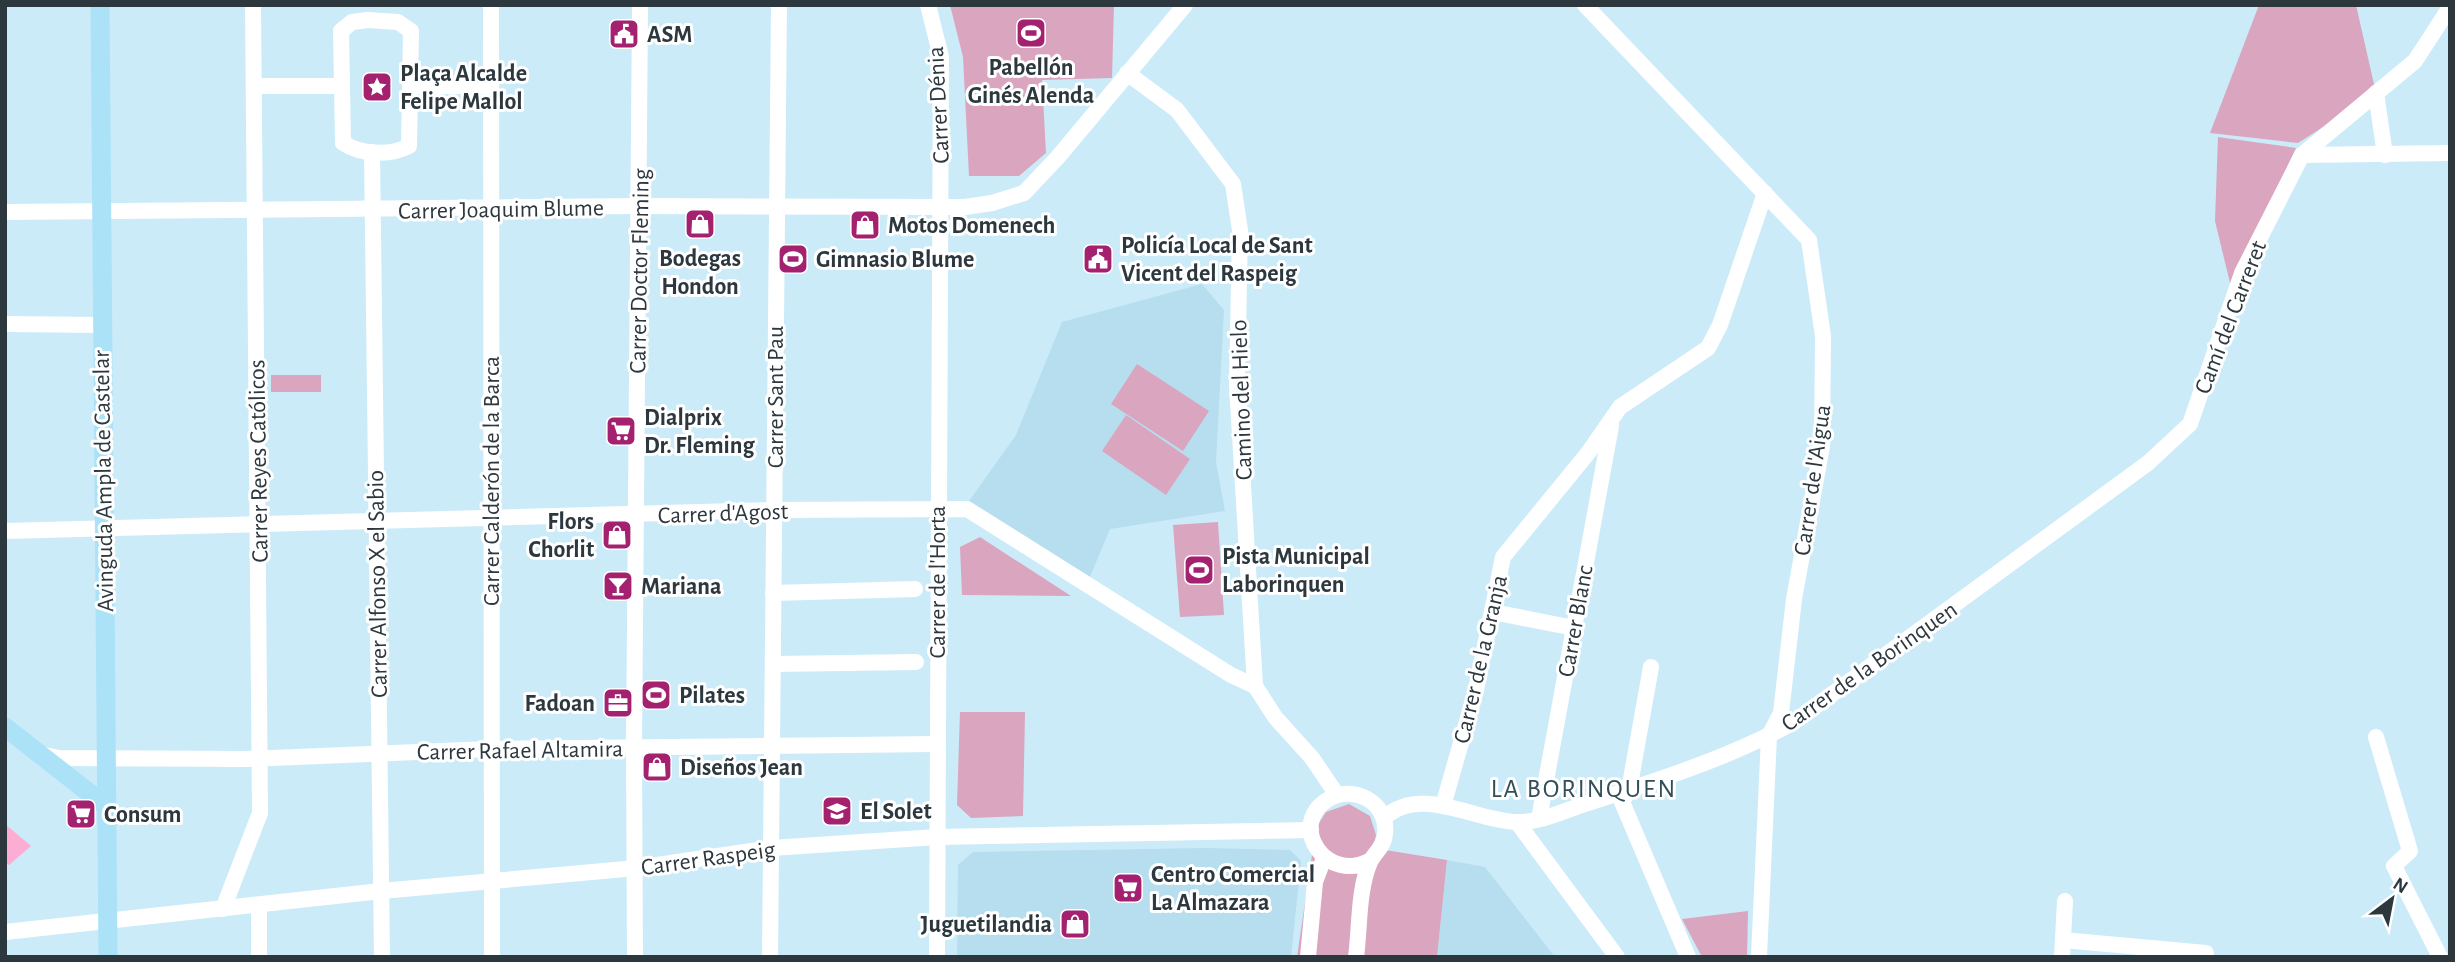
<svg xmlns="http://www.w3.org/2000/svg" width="2455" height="962" font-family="'Alegreya Sans',sans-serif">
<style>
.built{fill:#b7deef}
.green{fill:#daa5be}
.water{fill:#fdadd4}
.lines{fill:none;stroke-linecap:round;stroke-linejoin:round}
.minor{stroke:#fff;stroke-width:16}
.major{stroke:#abe2f8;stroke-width:19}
.labels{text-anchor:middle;stroke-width:6;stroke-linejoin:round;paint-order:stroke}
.poi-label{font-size:24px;font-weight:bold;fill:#2c383e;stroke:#fff;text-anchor:start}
.street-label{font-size:24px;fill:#2c383e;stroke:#fff}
.neighbourhood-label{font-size:26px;letter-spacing:2px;fill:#324e59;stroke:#fff}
</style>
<rect width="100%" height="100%" fill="#cbebf9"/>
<g class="built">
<polygon points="1202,284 1224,310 1216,462 1225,511 1110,529 1089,579 969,501 1016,435 1062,322"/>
<polygon points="1206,848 1290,850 1301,861 1291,957 957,957 958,865 973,852"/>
<polygon points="1447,860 1485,867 1555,957 1437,957"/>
</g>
<g class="green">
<polygon points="950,5 1114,5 1112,78 1042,80 1046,153 1019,176 969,176 963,57"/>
<polygon points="2259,5 2356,5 2376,93 2298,143 2210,133"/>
<polygon points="2218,137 2296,148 2231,287 2215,221"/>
<polygon points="1137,364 1209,411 1183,451 1111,404"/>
<rect x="271" y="375" width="50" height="17"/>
<polygon points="1126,415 1190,459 1166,495 1102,451"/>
<polygon points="1218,522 1224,615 1180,617 1173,525"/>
<polygon points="980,537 1071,596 962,595 960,547"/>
<polygon points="960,712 1025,712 1023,816 971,818 957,805"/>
<polygon points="1349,804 1370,816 1376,835 1373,848 1447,860 1437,957 1297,957 1316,828 1326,812"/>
<polygon points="1748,911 1747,957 1702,957 1682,919"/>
</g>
<polygon class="water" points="5,824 31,846 9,865 5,863"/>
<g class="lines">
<g class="minor">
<polyline points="491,5 492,957"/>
<polyline points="928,5 941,57 937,957"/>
<polyline points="1585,5 1809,240 1823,336 1822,446 1794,599 1781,713 1769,736 1759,957"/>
<path d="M368 20 398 22 411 31 409 146C390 156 362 155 343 143L341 31 352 22Z"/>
<polyline points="1127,73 1177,110 1233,184 1240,230 1237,385 1255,686"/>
<polyline points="254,86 342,86"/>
<polyline points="410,86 489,86"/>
<polyline points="2376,93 2385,155"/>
<polyline points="372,152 382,957"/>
<polyline points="2302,155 2415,61 2450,7"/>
<polyline points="5,212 640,206 965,207 992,203 1024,193 1058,157 1185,5"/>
<polyline points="5,324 101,325"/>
<polyline points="5,531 775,510 967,509 1231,675 1255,686 1275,717 1312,758 1337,795"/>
<polyline points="773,593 915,589"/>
<polyline points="1493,612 1574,628"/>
<polyline points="773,664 916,662"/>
<polyline points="1651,667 1629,790 1622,802 1688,957"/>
<polyline points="2376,737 2410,851 2394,866 2440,957"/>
<polyline points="40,754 59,758 247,759 490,749 936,744"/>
<polyline points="1443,806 1476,690 1503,557 1588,453 1620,407 1708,348 1720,325 1765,193"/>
<path d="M1384 818C1420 784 1475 821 1517 822 1539 823 1564 811 1585 804 1655 781 1730 758 1794 722L2148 463 2190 424 2242 273 2302 155 2450 153"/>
<polyline points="1539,819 1611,426"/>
<polyline points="1517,822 1617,957"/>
<polyline points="223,909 260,813 253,5"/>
<polyline points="5,932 381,891 637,868 771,848 937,837 1311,830"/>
<polyline points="2063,940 2206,953 2205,957"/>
<polyline points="259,957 259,905"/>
<polyline points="635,957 634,748 640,5"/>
<polyline points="770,957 779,5"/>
<polyline points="1308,957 1315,882 1324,858"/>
<path d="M1356 957C1360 927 1358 890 1370 862 1375 852 1384 847 1385 834 1389 802 1352 783 1327 800 1287 826 1327 885 1371 860"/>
<polyline points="2062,957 2065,901"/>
</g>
<g class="major">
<polyline points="100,5 108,957"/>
<polyline points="5,727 106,806"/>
</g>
</g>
<defs>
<g id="stadium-square" transform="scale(1.575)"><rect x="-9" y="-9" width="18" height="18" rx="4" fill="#a42170" stroke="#fff"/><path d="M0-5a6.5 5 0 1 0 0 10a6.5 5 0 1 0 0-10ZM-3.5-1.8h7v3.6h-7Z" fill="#fff"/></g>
<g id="civic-square" transform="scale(1.575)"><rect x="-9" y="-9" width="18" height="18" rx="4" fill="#a42170" stroke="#fff"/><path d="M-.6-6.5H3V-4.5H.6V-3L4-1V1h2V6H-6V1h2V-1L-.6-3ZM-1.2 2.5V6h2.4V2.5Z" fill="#fff"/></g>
<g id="sight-square" transform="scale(1.575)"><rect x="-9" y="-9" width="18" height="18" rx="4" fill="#a42170" stroke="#fff"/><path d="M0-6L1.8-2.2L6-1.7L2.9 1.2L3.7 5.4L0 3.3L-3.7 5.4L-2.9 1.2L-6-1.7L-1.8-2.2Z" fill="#fff"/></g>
<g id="shop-square" transform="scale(1.575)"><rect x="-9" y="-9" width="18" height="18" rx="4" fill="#a42170" stroke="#fff"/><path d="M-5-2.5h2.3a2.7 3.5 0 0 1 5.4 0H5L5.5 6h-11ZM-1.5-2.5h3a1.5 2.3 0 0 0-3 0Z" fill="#fff"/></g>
<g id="supermarket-square" transform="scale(1.575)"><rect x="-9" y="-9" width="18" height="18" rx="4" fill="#a42170" stroke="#fff"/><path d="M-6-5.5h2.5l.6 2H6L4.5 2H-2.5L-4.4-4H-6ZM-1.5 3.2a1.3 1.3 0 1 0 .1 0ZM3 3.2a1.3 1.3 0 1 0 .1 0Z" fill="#fff"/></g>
<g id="bar-square" transform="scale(1.575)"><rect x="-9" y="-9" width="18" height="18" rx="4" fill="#a42170" stroke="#fff"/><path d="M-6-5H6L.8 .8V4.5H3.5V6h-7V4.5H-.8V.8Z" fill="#fff"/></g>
<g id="office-square" transform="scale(1.575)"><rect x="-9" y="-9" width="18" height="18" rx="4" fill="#a42170" stroke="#fff"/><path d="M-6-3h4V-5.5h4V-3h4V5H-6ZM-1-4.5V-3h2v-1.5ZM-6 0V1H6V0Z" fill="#fff"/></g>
<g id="school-square" transform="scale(1.575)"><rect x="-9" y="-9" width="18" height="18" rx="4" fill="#a42170" stroke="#fff"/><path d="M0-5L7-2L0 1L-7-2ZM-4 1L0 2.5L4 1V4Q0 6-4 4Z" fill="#fff"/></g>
</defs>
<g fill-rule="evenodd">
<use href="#stadium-square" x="1031" y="33"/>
<use href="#civic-square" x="624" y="34"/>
<use href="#sight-square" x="377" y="87"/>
<use href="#shop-square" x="700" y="224"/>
<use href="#shop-square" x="865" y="225"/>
<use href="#stadium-square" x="793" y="259"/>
<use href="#civic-square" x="1098" y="259"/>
<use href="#supermarket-square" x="621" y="431"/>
<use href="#shop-square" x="617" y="535"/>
<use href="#stadium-square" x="1199" y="570"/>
<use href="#bar-square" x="618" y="586"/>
<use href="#stadium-square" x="656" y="695"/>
<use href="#office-square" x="618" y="703"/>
<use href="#shop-square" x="657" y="767"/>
<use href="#school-square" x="837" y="811"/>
<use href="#supermarket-square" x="81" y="814"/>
<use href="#supermarket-square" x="1128" y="888"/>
<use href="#shop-square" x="1075" y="924"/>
</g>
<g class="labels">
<g class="poi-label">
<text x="647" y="42">ASM</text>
<text x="1031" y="75" text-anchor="middle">Pabellón<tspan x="1031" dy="28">Ginés Alenda</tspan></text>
<text x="400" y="81">Plaça Alcalde<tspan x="400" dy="28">Felipe Mallol</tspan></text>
<text x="888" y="233">Motos Domenech</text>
<text x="1121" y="253">Policía Local de Sant<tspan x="1121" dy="28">Vicent del Raspeig</tspan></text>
<text x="700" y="266" text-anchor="middle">Bodegas<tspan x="700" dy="28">Hondon</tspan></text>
<text x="816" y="267">Gimnasio Blume</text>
<text x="644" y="425">Dialprix<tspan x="644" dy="28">Dr. Fleming</tspan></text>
<text x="594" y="529" text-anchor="end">Flors<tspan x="594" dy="28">Chorlit</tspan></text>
<text x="1222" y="564">Pista Municipal<tspan x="1222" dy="28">Laborinquen</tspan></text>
<text x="641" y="594">Mariana</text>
<text x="679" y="703">Pilates</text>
<text x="595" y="711" text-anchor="end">Fadoan</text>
<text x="680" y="775">Diseños Jean</text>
<text x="860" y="819">El Solet</text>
<text x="104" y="822">Consum</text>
<text x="1151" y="882">Centro Comercial<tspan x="1151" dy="28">La Almazara</tspan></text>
<text x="1052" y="932" text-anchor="end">Juguetilandia</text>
</g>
<g class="street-label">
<text transform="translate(938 105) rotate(-93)" y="8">Carrer Dénia</text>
<text transform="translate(501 209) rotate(-1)" y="8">Carrer Joaquim Blume</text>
<text transform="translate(639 271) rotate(-89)" y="8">Carrer Doctor Fleming</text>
<text transform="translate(2230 317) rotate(-69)" y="8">Camí del Carreret</text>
<text transform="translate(775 397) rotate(-90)" y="8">Carrer Sant Pau</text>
<text transform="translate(1241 400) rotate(-92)" y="8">Camino del Hielo</text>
<text transform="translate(258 461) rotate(-91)" y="8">Carrer Reyes Católicos</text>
<text transform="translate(1812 480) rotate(-82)" y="8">Carrer de l'Aigua</text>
<text transform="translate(103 481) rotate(-91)" y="8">Avinguda Ampla de Castelar</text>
<text transform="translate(491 481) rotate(-90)" y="8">Carrer Calderón de la Barca</text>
<text transform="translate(723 513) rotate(-2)" y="8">Carrer d'Agost</text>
<text transform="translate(937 582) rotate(-90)" y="8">Carrer de l'Horta</text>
<text transform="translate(377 584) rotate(-91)" y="8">Carrer Alfonso X el Sabio</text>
<text transform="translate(1575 621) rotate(-80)" y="8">Carrer Blanc</text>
<text transform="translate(1480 659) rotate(-77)" y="8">Carrer de la Granja</text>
<text transform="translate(1869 666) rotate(-35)" y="8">Carrer de la Borinquen</text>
<text transform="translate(520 750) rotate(-1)" y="8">Carrer Rafael Altamira</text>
<text transform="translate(708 858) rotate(-8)" y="8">Carrer Raspeig</text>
</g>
<g class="neighbourhood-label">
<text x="1584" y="797">LA BORINQUEN</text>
</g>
</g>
<rect width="2455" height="962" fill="none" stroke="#2c383e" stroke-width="14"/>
<g transform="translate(2392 899) rotate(32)" stroke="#ffffff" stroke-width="5" paint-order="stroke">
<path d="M0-5L12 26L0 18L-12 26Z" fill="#2c383e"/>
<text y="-10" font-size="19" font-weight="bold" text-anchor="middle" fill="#2c383e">N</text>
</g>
</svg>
